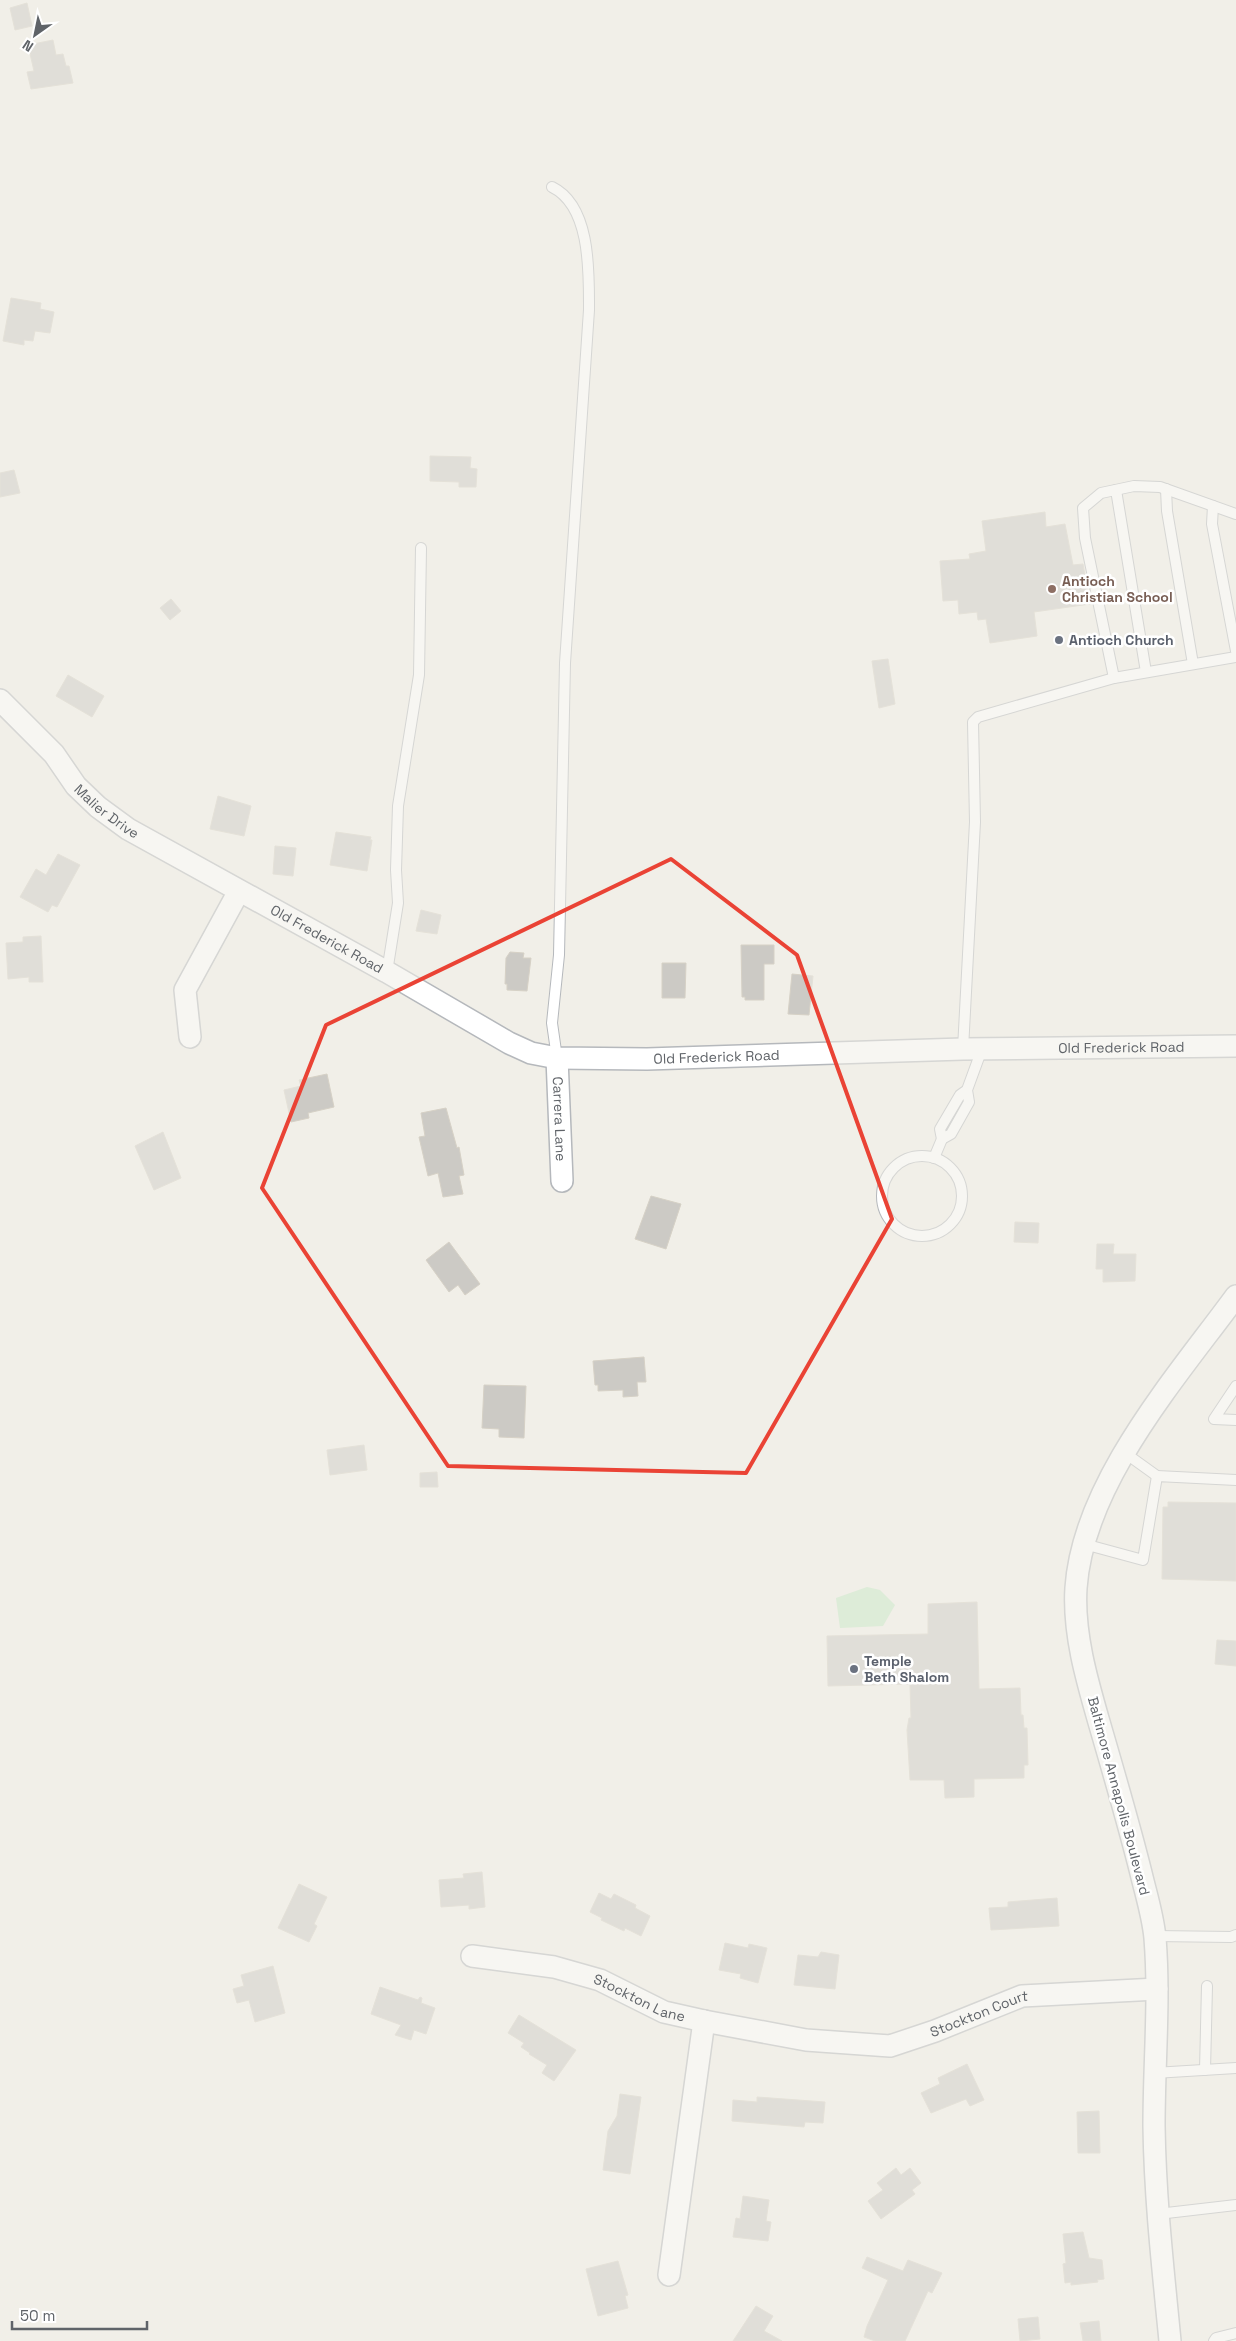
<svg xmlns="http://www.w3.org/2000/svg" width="1236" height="2341" font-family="'Space Grotesk',sans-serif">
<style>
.green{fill:#c5e8c5}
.building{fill:#cccac5;stroke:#d6d1c6}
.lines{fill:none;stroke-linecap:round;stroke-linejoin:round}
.lane-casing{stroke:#b5b8bc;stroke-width:12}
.street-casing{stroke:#b5b8bc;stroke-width:24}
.lane{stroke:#fff;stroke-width:10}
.street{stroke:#fff;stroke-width:21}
.marked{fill:none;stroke:#ea4335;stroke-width:4;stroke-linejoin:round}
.education-dot{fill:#8d6e63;stroke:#fff;stroke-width:2}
.worship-dot{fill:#6b7280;stroke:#fff;stroke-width:2}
.labels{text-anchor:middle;stroke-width:5;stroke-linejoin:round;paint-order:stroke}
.education-label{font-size:14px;font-weight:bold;fill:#785e54;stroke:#fff;text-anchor:start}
.worship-label{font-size:14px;font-weight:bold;fill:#5b616d;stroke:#fff;text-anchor:start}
.street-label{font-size:14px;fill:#5f6368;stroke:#fff}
</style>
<rect width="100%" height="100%" fill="#f1efe8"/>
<polygon class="green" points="867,1587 880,1590 895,1605 883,1626 840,1628 836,1598"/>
<g class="building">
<polygon points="27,3 32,26 15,30 10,8"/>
<polygon points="53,40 56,55 63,54 66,66 69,66 73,83 31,89 27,72 34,71 28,45"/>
<polygon points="11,298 41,303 40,309 54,312 50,333 35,331 33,341 24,340 24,345 3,341"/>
<polygon points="430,456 471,457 470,468 477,469 476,487 459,487 459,482 430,481"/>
<polygon points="14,470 20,493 0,497 0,473"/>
<polygon points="1045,512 1046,527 1065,524 1073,565 1083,564 1090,604 1034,612 1037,636 990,643 986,619 978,620 977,612 959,614 958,600 943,601 940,561 970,559 969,554 986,551 982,521"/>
<polygon points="171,599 181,611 170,620 160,608"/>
<polygon points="888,659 895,704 879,708 872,661"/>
<polygon points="68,675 104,696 92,717 56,696"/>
<polygon points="218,796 251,806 244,836 210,829"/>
<polygon points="336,832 371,837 370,840 372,840 367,871 330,865"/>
<polygon points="275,846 296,848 293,876 273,874"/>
<polygon points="58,854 80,865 57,907 52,905 48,912 20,897 36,869 46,875"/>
<polygon points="421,910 441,915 437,934 416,931"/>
<polygon points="41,936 43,982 29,982 29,977 8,979 6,943 23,942 23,937"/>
<polygon points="741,945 774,945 774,964 764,964 764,1000 745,1000 745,997 742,997"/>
<polygon points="510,952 524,953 523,958 531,958 527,991 507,990 507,984 505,984 506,958"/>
<polygon points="662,963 686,963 685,998 662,998"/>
<polygon points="792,974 813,976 809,1015 788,1014"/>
<polygon points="327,1074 334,1107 308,1113 309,1118 291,1122 284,1090 301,1086 299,1080"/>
<polygon points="446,1108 457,1148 459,1147 464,1175 459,1176 463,1194 443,1197 438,1173 428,1176 419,1137 425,1136 421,1113"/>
<polygon points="163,1132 181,1178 154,1190 135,1146"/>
<polygon points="651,1196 681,1204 666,1249 635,1239"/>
<polygon points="1015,1222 1039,1223 1038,1243 1014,1242"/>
<polygon points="449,1242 480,1284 465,1295 458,1285 449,1292 426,1260"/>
<polygon points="1097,1244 1114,1244 1113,1254 1136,1254 1135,1281 1103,1282 1103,1269 1096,1269"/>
<polygon points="644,1357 646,1382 637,1382 638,1396 623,1397 623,1390 598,1391 598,1385 595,1385 593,1361"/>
<polygon points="484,1385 526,1386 524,1438 499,1437 499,1429 482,1428"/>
<polygon points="364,1445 367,1470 330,1475 327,1450"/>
<polygon points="437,1472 438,1487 420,1487 420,1473"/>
<polygon points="1168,1502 1236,1503 1236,1581 1162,1579 1163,1507 1168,1507"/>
<polygon points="977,1602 979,1689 1020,1688 1021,1715 1023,1715 1024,1728 1027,1728 1028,1765 1024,1765 1024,1778 974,1779 974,1797 945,1798 944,1780 910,1780 907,1730 909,1718 911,1718 910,1684 828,1686 827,1636 928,1634 928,1604"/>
<polygon points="1217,1640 1236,1641 1236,1666 1215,1664"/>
<polygon points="482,1872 485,1907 469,1909 469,1905 441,1907 439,1880 464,1878 463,1874"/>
<polygon points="299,1884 327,1897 314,1924 317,1926 309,1942 278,1928"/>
<polygon points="599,1893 611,1899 614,1894 636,1905 635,1908 650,1916 641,1936 625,1928 624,1931 601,1920 602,1918 590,1912"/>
<polygon points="1057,1898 1059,1926 991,1930 989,1908 1008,1907 1008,1902"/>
<polygon points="725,1943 748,1948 749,1944 767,1948 758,1983 740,1978 741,1974 719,1970"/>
<polygon points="821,1952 839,1955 835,1989 794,1985 798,1955 818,1957"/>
<polygon points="273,1966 285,2013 255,2022 249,2000 237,2003 233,1989 244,1986 241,1975"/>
<polygon points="380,1987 418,2000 420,1997 422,1998 421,2003 435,2008 426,2034 414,2030 411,2040 395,2035 401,2025 371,2014"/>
<polygon points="519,2015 576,2050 554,2081 542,2073 547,2065 529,2054 530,2053 521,2047 524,2043 508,2033"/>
<polygon points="967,2064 984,2100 970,2106 966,2099 931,2113 921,2093 940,2084 938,2078"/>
<polygon points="620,2094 641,2097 630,2174 603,2170 608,2131 617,2116"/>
<polygon points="757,2097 825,2102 823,2123 805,2122 804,2127 732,2121 733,2100 757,2102"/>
<polygon points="1099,2111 1100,2153 1078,2153 1077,2112"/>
<polygon points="896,2168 901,2175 910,2168 921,2183 912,2190 915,2194 881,2219 868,2201 883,2190 877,2183"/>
<polygon points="743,2196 769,2200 766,2221 771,2222 768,2241 733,2237 736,2218 740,2219"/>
<polygon points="1083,2232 1089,2258 1102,2260 1104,2279 1097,2280 1098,2282 1071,2285 1071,2282 1065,2283 1063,2264 1066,2263 1063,2234"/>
<polygon points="867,2257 903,2271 908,2260 942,2273 932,2293 928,2291 905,2341 875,2341 864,2337 867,2326 888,2280 862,2268"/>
<polygon points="618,2261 628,2295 625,2296 628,2308 598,2316 586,2269"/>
<polygon points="756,2306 773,2316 764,2331 782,2341 733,2341"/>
<polygon points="1038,2317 1040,2339 1020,2341 1018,2319"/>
<polygon points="1099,2321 1101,2341 1083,2341 1080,2323"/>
</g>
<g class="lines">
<g class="lane-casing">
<g id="lane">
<path d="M552 187C591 206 589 272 589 310L565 663 559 955 552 1023 557 1058"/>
<polyline points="1166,489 1167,511 1193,664"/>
<polyline points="1116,490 1146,672"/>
<polyline points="1213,506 1212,524 1236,651"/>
<polyline points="1236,514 1160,487 1134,486 1101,493 1083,508 1085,538 1114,678 1236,657"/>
<polyline points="387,972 398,903 396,870 398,806 419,675 421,548"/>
<polyline points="963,1049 975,822 973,722 978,717 1114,678"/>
<polyline points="967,1090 960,1095 940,1129 942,1139 951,1134 969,1102 967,1090 982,1049"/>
<circle cx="922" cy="1196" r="40"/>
<polyline points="934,1158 942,1139"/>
<polyline points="1236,1386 1214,1419 1236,1420"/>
<polyline points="1125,1453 1157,1476"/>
<polyline points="1084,1544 1143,1560 1157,1476 1236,1480"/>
<polyline points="1155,1936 1231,1937 1236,1935"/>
<polyline points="1205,2070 1207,1986"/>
<polyline points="1154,2073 1236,2068"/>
<polyline points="1158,2214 1236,2205"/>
<polyline points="1214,2341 1216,2338 1236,2333"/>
</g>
</g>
<g class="street-casing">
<g id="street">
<path id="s1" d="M0 700 54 754 76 786 98 807 128 829 387 972 509 1043 531 1053 557 1058 647 1059 963 1049 1236 1046"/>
<polyline points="190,1037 185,990 239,891"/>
<path id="s2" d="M557 1058 562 1181"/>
<path id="s3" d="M472 1956 554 1967 600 1980 664 2012 704 2021 806 2040 890 2046 935 2031 1022 1996 1157 1989"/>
<polyline points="669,2275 704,2021"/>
<path d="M1170 2341C1163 2269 1155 2198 1154 2126 1154 2063 1160 2000 1155 1938 1153 1916 1146 1894 1141 1873 1129 1825 1115 1777 1101 1729 1088 1684 1073 1635 1076 1588 1083 1483 1176 1378 1236 1296"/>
</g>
</g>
<use href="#lane" class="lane"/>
<use href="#street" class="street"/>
</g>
<path d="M0 0H1236V2341H0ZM671 859 797 955 892 1219 746 1473 448 1466 262 1188 326 1025Z" fill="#f1efe8" fill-opacity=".55" fill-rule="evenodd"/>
<path class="marked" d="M671 859 797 955 892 1219 746 1473 448 1466 262 1188 326 1025Z"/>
<circle class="education-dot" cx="1052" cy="589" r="5"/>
<g class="worship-dot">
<circle cx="1059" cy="640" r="5"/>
<circle cx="854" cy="1669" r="5"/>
</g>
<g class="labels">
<g class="education-label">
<text x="1062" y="586">Antioch<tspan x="1062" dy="16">Christian School</tspan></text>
</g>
<g class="worship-label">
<text x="1069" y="645">Antioch Church</text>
<text x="864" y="1666">Temple<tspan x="864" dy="16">Beth Shalom</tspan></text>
</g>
<g class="street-label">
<text dy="5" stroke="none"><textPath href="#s1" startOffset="155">Malier Drive</textPath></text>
<text dy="5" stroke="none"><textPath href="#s1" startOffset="410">Old Frederick Road</textPath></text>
<text dy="5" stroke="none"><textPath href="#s1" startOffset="1235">Old Frederick Road</textPath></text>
<text dy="5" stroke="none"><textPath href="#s1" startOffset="830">Old Frederick Road</textPath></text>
<text dy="5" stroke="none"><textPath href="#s2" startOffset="61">Carrera Lane</textPath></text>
<text transform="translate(1119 1796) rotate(75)" y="5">Baltimore Annapolis Boulevard</text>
<text dy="5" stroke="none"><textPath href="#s3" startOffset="174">Stockton Lane</textPath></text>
<text dy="5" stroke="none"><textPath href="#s3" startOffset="526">Stockton Court</textPath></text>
</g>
</g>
<g transform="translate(35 35) rotate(213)" stroke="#ffffff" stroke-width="4" paint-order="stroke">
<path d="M0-4L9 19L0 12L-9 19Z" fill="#5f6368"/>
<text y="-8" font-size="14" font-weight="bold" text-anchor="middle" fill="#5f6368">N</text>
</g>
<path d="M12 2321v8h135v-8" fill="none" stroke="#5f6368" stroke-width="2.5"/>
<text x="20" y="2321" font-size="15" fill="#5f6368" stroke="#ffffff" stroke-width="4" paint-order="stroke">50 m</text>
</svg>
